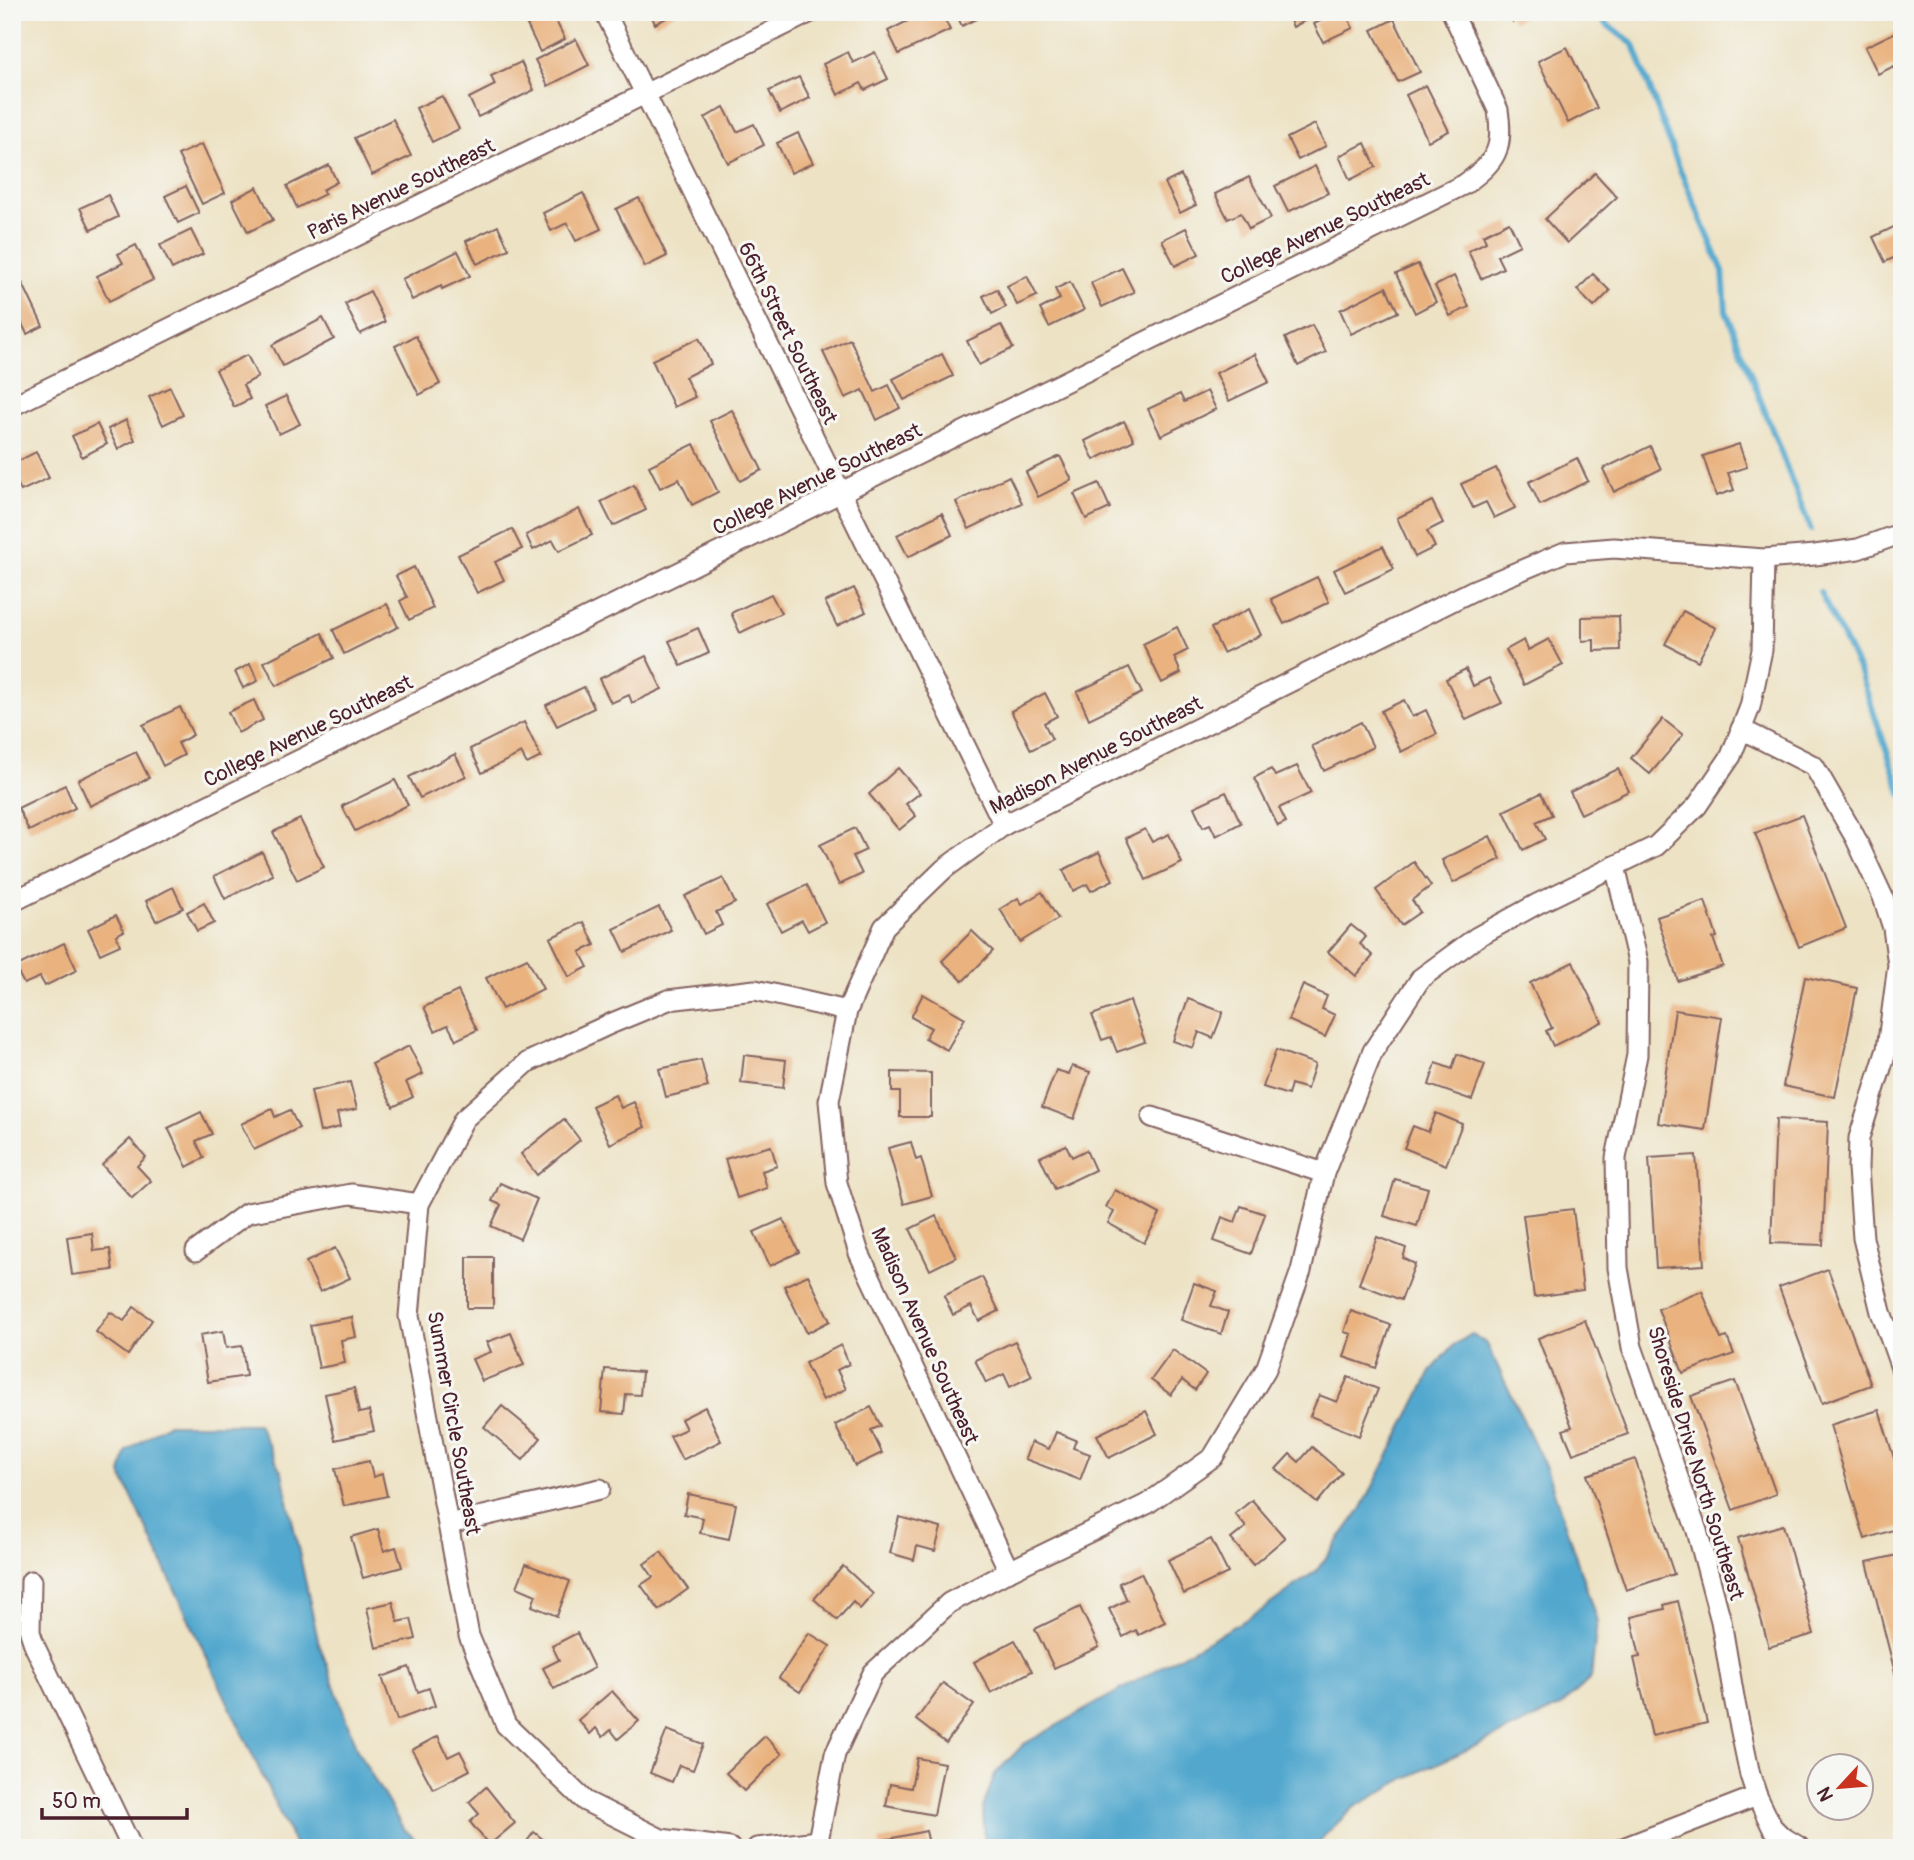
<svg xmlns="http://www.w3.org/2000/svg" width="1914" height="1860" font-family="Pangolin,sans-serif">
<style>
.water{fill:#51a7ce;stroke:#4e637c;stroke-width:2}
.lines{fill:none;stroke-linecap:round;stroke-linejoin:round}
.stream{stroke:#51a7ce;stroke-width:6}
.building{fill:#e9b27f}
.minor-casing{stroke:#836361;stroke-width:23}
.minor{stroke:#fff;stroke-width:19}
.labels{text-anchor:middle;stroke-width:6;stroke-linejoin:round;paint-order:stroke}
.street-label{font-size:21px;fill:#4a1f2b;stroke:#f6f6f2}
</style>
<rect width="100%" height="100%" fill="#f6f6f2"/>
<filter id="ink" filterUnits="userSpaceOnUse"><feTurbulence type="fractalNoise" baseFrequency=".0143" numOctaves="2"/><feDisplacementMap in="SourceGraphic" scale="14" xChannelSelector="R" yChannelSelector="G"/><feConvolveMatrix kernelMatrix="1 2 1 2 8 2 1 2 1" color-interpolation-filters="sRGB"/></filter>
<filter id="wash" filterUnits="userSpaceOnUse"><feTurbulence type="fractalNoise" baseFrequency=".00686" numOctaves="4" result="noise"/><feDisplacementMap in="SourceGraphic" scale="28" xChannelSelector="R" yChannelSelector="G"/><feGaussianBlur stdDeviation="1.57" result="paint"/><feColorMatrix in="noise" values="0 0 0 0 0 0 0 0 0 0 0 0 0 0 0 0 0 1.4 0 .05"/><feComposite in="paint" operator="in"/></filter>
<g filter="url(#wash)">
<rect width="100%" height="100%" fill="#ede2c4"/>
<g class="water">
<polygon points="1472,1334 1487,1344 1547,1470 1597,1621 1591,1678 1560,1707 1408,1777 1353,1808 1323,1837 1317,1848 985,1848 983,1808 995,1774 1024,1744 1261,1611 1317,1570 1362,1508 1432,1370 1454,1345"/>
<polygon points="167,1424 258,1424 282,1473 318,1640 357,1750 403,1828 425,1848 296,1848 121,1474 127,1451"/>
</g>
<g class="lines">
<g class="stream">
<polyline points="1599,12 1605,23 1634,45 1678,165 1723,271 1726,311 1811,530"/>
<polyline points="1820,592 1859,670 1902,795"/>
</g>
</g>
<g id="blocks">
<g class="building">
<polygon points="650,12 673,12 674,14 655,24"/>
<polygon points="925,12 941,12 950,30 899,54 888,31"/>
<polygon points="955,12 990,12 962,26"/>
<polygon points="1289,12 1310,12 1312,17 1293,27 1287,13"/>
<polygon points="1332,12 1345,12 1353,28 1323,42 1314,24 1333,15"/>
<polygon points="1508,12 1533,12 1513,22"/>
<polygon points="552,13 565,39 540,52 527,25"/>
<polygon points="1394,19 1420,72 1398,82 1372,30"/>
<polygon points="1902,29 1902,82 1894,66 1878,74 1865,47"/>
<polygon points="576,39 589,65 548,86 535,60"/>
<polygon points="1567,47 1597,108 1568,123 1538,61"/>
<polygon points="848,52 853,63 875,52 888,79 865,90 861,83 838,95 823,64"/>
<polygon points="521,62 534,90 478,117 469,98 495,85 491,76"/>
<polygon points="799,77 810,98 780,113 769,91"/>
<polygon points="1426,85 1449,131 1428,141 1406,95"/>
<polygon points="442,96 459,129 432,142 416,108"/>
<polygon points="724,107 737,132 754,124 764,145 728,163 705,118"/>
<polygon points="393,119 411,156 372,175 354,138"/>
<polygon points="1315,124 1326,146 1298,160 1287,138"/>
<polygon points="798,133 813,163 791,173 777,143"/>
<polygon points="1365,143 1376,167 1350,180 1339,156"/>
<polygon points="202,144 225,193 202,204 178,155"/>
<polygon points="329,165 337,182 322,190 325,194 297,208 287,186"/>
<polygon points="1315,166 1328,193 1288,212 1275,186"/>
<polygon points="1595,173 1617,197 1567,243 1545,219"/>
<polygon points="1181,175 1196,205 1180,213 1165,183"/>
<polygon points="1249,177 1271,218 1249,229 1241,213 1228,219 1215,194"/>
<polygon points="186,186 199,213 178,223 165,196"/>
<polygon points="257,187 273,220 248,232 232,200"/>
<polygon points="583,193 601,229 576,241 567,223 551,231 543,213"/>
<polygon points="108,195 118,217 91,230 80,208"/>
<polygon points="639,198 667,256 645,267 616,209"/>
<polygon points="1509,222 1520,245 1497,256 1503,268 1481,279 1468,251 1486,242 1483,235"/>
<polygon points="1902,223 1902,254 1885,262 1873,237"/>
<polygon points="498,226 509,249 477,264 466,241"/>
<polygon points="1186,228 1199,254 1175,266 1162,240"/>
<polygon points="191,230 203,254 172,269 160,245"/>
<polygon points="136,245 153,280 109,301 97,276 123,263 118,254"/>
<polygon points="458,251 470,276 442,289 441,286 412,300 402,279"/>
<polygon points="1418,264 1436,302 1415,313 1396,274"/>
<polygon points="1122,268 1134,292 1102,307 1091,283"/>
<polygon points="1593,274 1610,291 1594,307 1577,290"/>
<polygon points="1027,276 1037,296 1017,305 1007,286"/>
<polygon points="1454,276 1469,307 1450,316 1435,286"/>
<polygon points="1070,282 1084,310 1049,327 1040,309 1060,299 1055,289"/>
<polygon points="23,284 43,326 27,334 12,304 12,290"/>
<polygon points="1386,287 1398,312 1351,334 1340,310"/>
<polygon points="997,289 1006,307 992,314 983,296"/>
<polygon points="370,291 385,322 360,334 345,304"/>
<polygon points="323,318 334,339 283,366 272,345"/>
<polygon points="1001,325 1013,348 979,365 967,341"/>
<polygon points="1312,325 1326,352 1298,366 1285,338"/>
<polygon points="416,336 440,384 419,395 395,346"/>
<polygon points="699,338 711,364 685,377 695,397 674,407 652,360"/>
<polygon points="850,339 875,392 889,385 900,408 877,420 863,390 845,398 823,352"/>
<polygon points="942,354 953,376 904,400 893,379"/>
<polygon points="1255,354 1269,382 1229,401 1216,373"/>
<polygon points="247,355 258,377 243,385 250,399 234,407 216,370"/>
<polygon points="170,387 183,415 163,425 149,397"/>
<polygon points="1207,391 1216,409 1161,436 1148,409 1180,394 1184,402"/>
<polygon points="286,396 300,424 279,434 265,406"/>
<polygon points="732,410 762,470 740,481 710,421"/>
<polygon points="126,420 135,440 118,449 108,429"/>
<polygon points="1124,421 1134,440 1094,460 1085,441"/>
<polygon points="97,424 107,444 82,457 72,436"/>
<polygon points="694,444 718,492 692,505 679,479 660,488 649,466"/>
<polygon points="1739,444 1747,467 1728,473 1734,490 1716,496 1703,456"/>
<polygon points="1650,446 1661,469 1614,492 1603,469"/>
<polygon points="36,452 49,478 21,491 12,473 12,464"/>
<polygon points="1060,456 1072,480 1038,497 1026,472"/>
<polygon points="1577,458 1588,481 1540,505 1529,482"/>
<polygon points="1496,468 1515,508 1494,518 1486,502 1473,508 1461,484"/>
<polygon points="1009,476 1022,503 969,529 956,502"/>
<polygon points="1099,483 1110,508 1086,519 1074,494"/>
<polygon points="634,485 646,510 613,526 601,502"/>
<polygon points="1432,501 1443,523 1427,531 1435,547 1415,557 1397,518"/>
<polygon points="579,509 592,535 559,551 553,540 533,550 526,535"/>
<polygon points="942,513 952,535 908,557 897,535"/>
<polygon points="512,529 522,549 495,562 504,580 477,593 458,555"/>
<polygon points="1383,546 1394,569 1345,592 1334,570"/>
<polygon points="414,567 433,608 409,620 400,601 407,597 396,576"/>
<polygon points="1317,577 1329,602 1284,624 1271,599"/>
<polygon points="854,588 866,612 837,626 825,602"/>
<polygon points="771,594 781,613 740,633 731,613"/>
<polygon points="387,604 398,627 344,654 333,630"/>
<polygon points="1249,609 1261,635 1223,653 1211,628"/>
<polygon points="1683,611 1716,628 1698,661 1665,644"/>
<polygon points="1619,616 1620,650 1594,651 1594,640 1582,641 1582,617"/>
<polygon points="1177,627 1188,650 1174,657 1181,673 1162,683 1143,644"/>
<polygon points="698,628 709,653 681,666 669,641"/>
<polygon points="322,633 334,658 276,686 264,662"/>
<polygon points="1549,639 1563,665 1524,685 1506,650 1524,640 1528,650"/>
<polygon points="646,656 662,689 632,703 629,695 611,703 599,679"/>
<polygon points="250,664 258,681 243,688 235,672"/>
<polygon points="1129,667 1142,693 1089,719 1077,692"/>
<polygon points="1466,669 1473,686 1489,678 1502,703 1466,720 1446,679"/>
<polygon points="584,687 594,708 557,726 546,705"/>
<polygon points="1045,693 1057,716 1044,723 1052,739 1031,750 1011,711"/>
<polygon points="254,700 263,720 238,733 228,712"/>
<polygon points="1404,700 1412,717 1426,710 1437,734 1401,752 1381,711"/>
<polygon points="180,707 193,735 178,743 184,755 163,766 143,725"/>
<polygon points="1663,719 1683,735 1650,774 1631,758"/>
<polygon points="524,722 541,757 527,764 521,753 482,773 470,749"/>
<polygon points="1361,722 1373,747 1324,771 1312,746"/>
<polygon points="136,752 149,778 90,806 78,780"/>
<polygon points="455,754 466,776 420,798 409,777"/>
<polygon points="1297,766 1311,793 1279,808 1286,822 1278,826 1254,778 1271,769 1275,776"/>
<polygon points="898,768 920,793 906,804 916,816 899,830 869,794"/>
<polygon points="1618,769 1629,791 1581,814 1570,792"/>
<polygon points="395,780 408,805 355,831 342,806"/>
<polygon points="65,785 75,808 29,831 18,808"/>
<polygon points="1226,792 1241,823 1216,836 1210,824 1203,827 1194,807"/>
<polygon points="1541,793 1552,815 1536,822 1545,839 1523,850 1504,811"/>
<polygon points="1802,815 1846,928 1799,947 1755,833"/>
<polygon points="300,819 324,867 297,880 273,832"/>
<polygon points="855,828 866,850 853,856 862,874 839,885 820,845"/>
<polygon points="1145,829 1152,842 1169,834 1182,863 1146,880 1126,838"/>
<polygon points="1490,836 1501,859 1453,883 1442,860"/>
<polygon points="262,852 273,875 225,899 214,876"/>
<polygon points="1099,852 1113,880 1091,891 1087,884 1073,891 1063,870"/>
<polygon points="1414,862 1431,886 1412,900 1420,912 1401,925 1376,890"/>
<polygon points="723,878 735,903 716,912 722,925 704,934 685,896"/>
<polygon points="807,885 825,922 808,931 802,920 781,931 767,904"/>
<polygon points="173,887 183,908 156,921 146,901"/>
<polygon points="1042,892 1058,919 1020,942 1000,909 1018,898 1022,904"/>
<polygon points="1705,901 1717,937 1713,938 1723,966 1678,981 1657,917"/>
<polygon points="204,903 214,923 197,931 187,912"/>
<polygon points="659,907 671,930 625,952 614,929"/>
<polygon points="116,915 124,931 116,935 120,945 100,954 88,929"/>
<polygon points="584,922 595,945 580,952 588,967 569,977 550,938"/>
<polygon points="1351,925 1366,937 1360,944 1373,956 1356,976 1328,952"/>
<polygon points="972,931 993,951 963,981 942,961"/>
<polygon points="64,943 77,970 45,986 40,977 24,984 15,967"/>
<polygon points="527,958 543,989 502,1009 486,978"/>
<polygon points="1573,962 1602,1022 1553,1046 1546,1031 1552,1028 1530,983"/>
<polygon points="1805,977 1857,988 1835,1097 1783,1086"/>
<polygon points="1303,985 1327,996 1322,1009 1335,1015 1325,1037 1288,1020"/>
<polygon points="458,991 477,1030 456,1040 448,1025 435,1031 424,1007"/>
<polygon points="923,994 965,1018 947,1050 925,1038 931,1028 911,1017"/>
<polygon points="1188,999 1223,1012 1213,1038 1199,1032 1193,1048 1173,1041"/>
<polygon points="1130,1001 1145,1042 1117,1052 1111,1037 1102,1040 1092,1015"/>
<polygon points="1675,1010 1722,1017 1705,1130 1658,1123"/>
<polygon points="409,1046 423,1074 406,1082 413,1097 393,1107 372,1064"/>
<polygon points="1276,1050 1315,1064 1307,1089 1291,1084 1288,1095 1263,1087"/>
<polygon points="1457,1054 1485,1064 1472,1100 1429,1085 1436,1063 1452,1069"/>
<polygon points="744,1055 786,1060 783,1088 741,1083"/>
<polygon points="701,1060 708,1087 666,1097 659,1069"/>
<polygon points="1072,1066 1090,1072 1074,1119 1042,1107 1056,1070 1069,1074"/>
<polygon points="892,1072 931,1073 931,1117 900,1117 900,1092 892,1092"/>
<polygon points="350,1082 357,1109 337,1113 340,1127 320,1132 311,1091"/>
<polygon points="615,1095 621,1108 634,1102 645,1127 610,1144 592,1106"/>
<polygon points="272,1109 275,1117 290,1110 299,1128 254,1150 241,1124"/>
<polygon points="201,1112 212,1134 196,1141 204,1158 187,1167 168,1128"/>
<polygon points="1436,1113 1462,1124 1446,1165 1404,1148 1413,1126 1428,1132"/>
<polygon points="564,1119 580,1140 537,1175 521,1154"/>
<polygon points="1776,1119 1828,1122 1823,1245 1771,1243"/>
<polygon points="130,1139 146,1157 137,1166 151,1181 132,1198 102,1165"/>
<polygon points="911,1142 916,1160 921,1158 932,1196 904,1204 888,1148"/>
<polygon points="1066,1145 1072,1157 1086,1150 1095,1170 1055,1189 1040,1157"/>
<polygon points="771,1146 777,1166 762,1171 767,1188 737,1198 725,1159"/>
<polygon points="1696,1155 1704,1265 1656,1268 1649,1158"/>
<polygon points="1395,1179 1428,1188 1417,1226 1384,1216"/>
<polygon points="500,1183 537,1199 520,1239 491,1226 501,1205 492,1201"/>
<polygon points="1115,1190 1160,1214 1144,1243 1108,1223 1114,1212 1106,1207"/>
<polygon points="1241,1206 1265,1214 1251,1254 1214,1241 1222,1217 1235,1222"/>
<polygon points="1573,1209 1583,1290 1534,1297 1523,1215"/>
<polygon points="936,1216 956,1257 930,1270 910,1229"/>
<polygon points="783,1219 799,1252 770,1266 754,1232"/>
<polygon points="92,1233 94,1251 110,1249 113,1270 72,1275 67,1237"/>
<polygon points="1377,1237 1406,1248 1403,1258 1415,1264 1401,1300 1359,1284"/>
<polygon points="335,1248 350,1278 320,1292 306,1262"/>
<rect x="467" y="1257" width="26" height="51"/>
<polygon points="1828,1269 1871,1385 1822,1403 1779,1287"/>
<polygon points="808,1275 830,1321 807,1333 784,1286"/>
<polygon points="982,1277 999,1311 979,1321 971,1306 953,1315 944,1296"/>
<polygon points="1194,1283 1217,1291 1211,1306 1228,1312 1221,1334 1181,1320"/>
<polygon points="1702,1291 1721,1339 1727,1337 1734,1354 1683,1373 1658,1309"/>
<polygon points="134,1307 152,1320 128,1355 96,1332 110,1312 124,1321"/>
<polygon points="1351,1311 1391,1325 1376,1368 1344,1357 1351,1334 1344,1332"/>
<polygon points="352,1317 356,1337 341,1340 345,1363 319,1368 310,1325"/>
<polygon points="1585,1320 1628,1434 1573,1454 1563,1430 1572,1427 1538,1338"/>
<polygon points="223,1331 226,1348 242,1346 246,1376 208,1382 200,1335"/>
<polygon points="511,1333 524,1365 482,1381 472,1359 491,1352 487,1342"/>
<polygon points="1015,1341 1032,1376 1010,1387 1004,1374 986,1383 975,1360"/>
<polygon points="841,1345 849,1364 837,1370 846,1389 823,1400 805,1363"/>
<polygon points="1173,1350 1206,1374 1195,1390 1182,1380 1171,1395 1151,1380"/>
<polygon points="605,1369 642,1372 640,1395 626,1394 624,1414 601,1412"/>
<polygon points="1348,1377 1378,1389 1359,1436 1310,1416 1319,1395 1337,1402"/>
<polygon points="1735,1381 1776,1494 1733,1510 1691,1396"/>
<polygon points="354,1388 359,1413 369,1411 374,1431 335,1440 325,1394"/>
<polygon points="502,1406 541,1438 523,1460 484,1427"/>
<polygon points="705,1407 721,1441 682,1460 670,1436 686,1429 681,1419"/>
<polygon points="871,1407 881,1426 871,1430 882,1453 855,1466 835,1425"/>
<polygon points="1879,1410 1902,1484 1902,1527 1865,1539 1830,1425"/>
<polygon points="1146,1411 1157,1434 1109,1458 1097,1435"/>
<polygon points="1056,1432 1076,1440 1073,1448 1090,1454 1080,1480 1025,1459 1031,1442 1049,1449"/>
<polygon points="1312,1447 1342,1473 1317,1503 1276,1469 1290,1454 1299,1462"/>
<polygon points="1635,1459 1674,1574 1626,1590 1587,1475"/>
<polygon points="369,1461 373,1477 382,1474 387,1496 344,1506 335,1469"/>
<polygon points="688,1494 736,1504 729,1539 700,1533 703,1518 684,1514"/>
<polygon points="1252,1500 1285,1538 1253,1565 1231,1539 1246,1527 1235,1514"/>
<polygon points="899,1517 941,1528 935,1551 917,1546 914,1560 890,1553"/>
<polygon points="1783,1525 1814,1634 1769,1647 1738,1538"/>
<polygon points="378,1529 384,1551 396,1547 402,1567 363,1578 351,1537"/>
<polygon points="1211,1539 1228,1573 1184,1594 1168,1560"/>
<polygon points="661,1552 688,1589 659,1610 641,1585 653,1577 644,1564"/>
<polygon points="1902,1554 1902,1679 1897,1681 1867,1562"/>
<polygon points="526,1564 570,1581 557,1616 532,1606 536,1595 517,1587"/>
<polygon points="843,1566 873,1594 860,1609 853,1602 837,1620 814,1599"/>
<polygon points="1141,1573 1165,1622 1139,1635 1136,1630 1123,1637 1109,1609 1127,1600 1119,1583"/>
<polygon points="1678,1601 1707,1723 1652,1736 1634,1658 1640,1657 1631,1617 1665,1609 1664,1605"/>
<polygon points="393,1602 398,1622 411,1619 416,1639 376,1648 367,1608"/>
<polygon points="1080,1607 1099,1647 1054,1668 1035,1629"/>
<polygon points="577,1633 594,1668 554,1689 543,1668 559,1660 552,1646"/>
<polygon points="809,1633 830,1646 800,1692 779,1678"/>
<polygon points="1015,1640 1032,1671 991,1693 974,1662"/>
<polygon points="409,1667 418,1692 429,1688 435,1706 397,1720 382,1677"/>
<polygon points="943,1683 974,1705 946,1743 916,1720"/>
<polygon points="612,1691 639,1721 618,1739 611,1730 603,1737 596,1728 590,1734 578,1720"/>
<polygon points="667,1730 703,1744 693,1770 679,1765 672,1782 650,1773"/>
<polygon points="438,1736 448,1757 460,1751 470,1770 433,1789 412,1750"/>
<polygon points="765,1736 782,1754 744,1791 726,1773"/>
<polygon points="917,1758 944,1763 934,1815 886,1806 890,1784 911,1788"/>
<polygon points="486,1787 515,1823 489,1845 470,1822 479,1814 469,1802"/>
<polygon points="926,1831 930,1848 881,1848 879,1841"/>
<polygon points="534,1832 554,1848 522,1848"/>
</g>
</g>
</g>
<g filter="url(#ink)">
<use href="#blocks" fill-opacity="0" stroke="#836361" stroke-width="2"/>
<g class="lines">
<g class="minor-casing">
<g id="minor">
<polyline points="605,12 1004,825"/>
<polyline points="12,406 811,12"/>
<polyline points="1741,729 1814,766 1855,837 1883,897 1893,928 1898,965 1887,1049 1859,1138 1858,1168 1863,1238 1881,1312 1902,1371"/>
<polyline points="1615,866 1638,962 1637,1055 1616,1158 1618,1268 1632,1347 1697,1531 1721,1621 1735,1703 1750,1775 1757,1796 1772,1827 1781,1836 1801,1848"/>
<path d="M12 902 1465 184C1496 161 1504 150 1498 110L1452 12"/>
<polyline points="1152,1117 1324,1173"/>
<polyline points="196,1251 247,1213 351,1194 419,1204"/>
<polyline points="449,1524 600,1489"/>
<polyline points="1009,1571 859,1253 837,1183 829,1101 847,1011 884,927 944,869 1004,825 1474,590 1565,552 1614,548 1764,559 1815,555 1858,549 1902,533"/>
<polyline points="31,1581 30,1632 35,1647 132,1848"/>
<polyline points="730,1848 661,1839 585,1801 506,1725 469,1636 409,1316 419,1204 464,1119 528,1062 610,1024 668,1000 755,990 847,1011"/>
<polyline points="757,1848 818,1841"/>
<polyline points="819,1848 818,1841 835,1754 873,1673 949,1603 1009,1571 1147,1504 1213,1457 1266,1369 1301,1271 1324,1173 1373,1051 1421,978 1477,937 1537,904 1656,846 1697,806 1731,756 1750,707 1762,650 1764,559"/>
<polyline points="1623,1848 1757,1796"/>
</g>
</g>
<use href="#minor" class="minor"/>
</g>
</g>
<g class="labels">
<g class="street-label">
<text transform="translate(401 189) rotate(-26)" y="7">Paris Avenue Southeast</text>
<text transform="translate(1325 228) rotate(-26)" y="7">College Avenue Southeast</text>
<text transform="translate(788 333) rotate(64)" y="7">66th Street Southeast</text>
<text transform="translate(817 479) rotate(-26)" y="7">College Avenue Southeast</text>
<text transform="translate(308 731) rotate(-26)" y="7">College Avenue Southeast</text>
<text transform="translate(1096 755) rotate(-27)" y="7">Madison Avenue Southeast</text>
<text transform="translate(925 1336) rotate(66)" y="7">Madison Avenue Southeast</text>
<text transform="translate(454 1423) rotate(80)" y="7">Summer Circle Southeast</text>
<text transform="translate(1696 1463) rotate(73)" y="7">Shoreside Drive North Southeast</text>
</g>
</g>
<rect width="1914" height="1860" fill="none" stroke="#f6f6f2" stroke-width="42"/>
<g transform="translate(1840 1787) rotate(244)"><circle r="33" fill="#f6f6f2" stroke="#b1a0a2" stroke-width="2"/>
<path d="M0-5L12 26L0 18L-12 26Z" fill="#c8321e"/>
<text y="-10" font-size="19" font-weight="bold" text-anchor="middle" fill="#4a1f2b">N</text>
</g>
<path d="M42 1808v10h145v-10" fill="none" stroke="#4a1f2b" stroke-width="3.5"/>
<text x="52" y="1808" font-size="21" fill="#4a1f2b" stroke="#f6f6f2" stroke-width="5" paint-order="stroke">50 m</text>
</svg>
